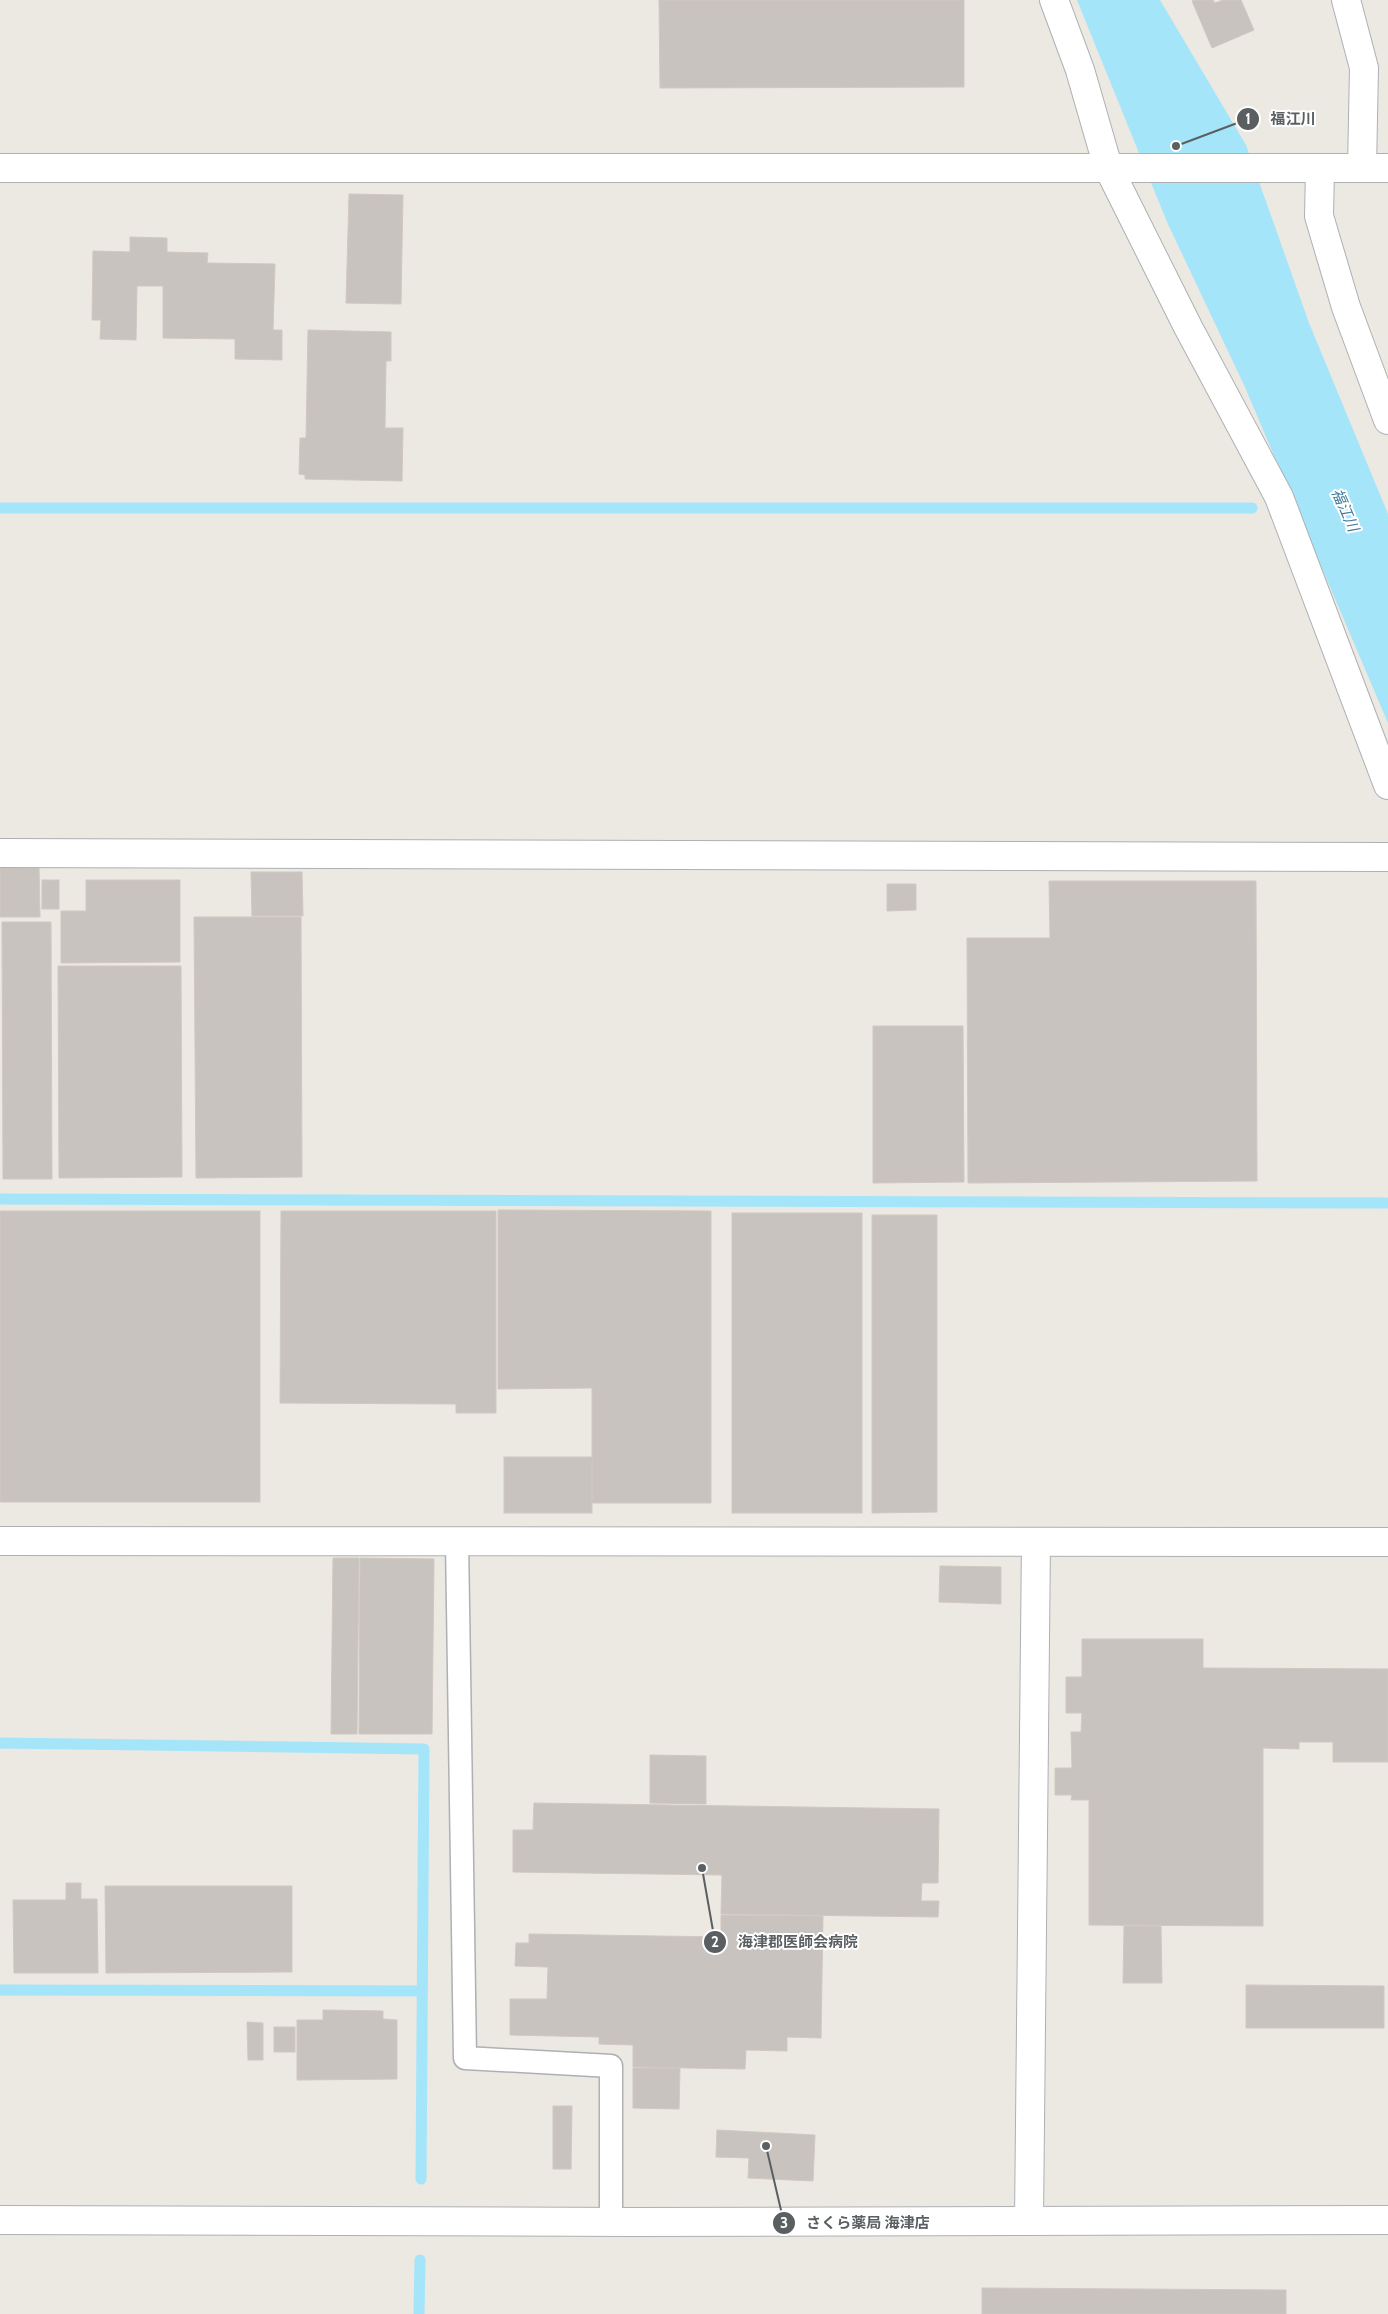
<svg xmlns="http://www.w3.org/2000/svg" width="1388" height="2314" font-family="Cabin,'Noto Sans JP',sans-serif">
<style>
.water{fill:#a4e5fa}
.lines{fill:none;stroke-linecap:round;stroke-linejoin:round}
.stream{stroke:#a4e5fa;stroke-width:11}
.building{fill:#c8c3bf;stroke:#d0c8c1}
.service-casing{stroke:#adb1b4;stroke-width:25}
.minor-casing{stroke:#adb1b4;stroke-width:30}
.tertiary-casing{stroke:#adb1b4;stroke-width:30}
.service{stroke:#fff;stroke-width:22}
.minor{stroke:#fff;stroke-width:28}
.tertiary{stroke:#fff;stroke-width:28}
.labels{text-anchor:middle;stroke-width:4;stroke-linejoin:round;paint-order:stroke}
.water-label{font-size:15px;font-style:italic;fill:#3e7b99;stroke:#fff}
.leader{fill:none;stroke:#5a5f62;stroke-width:2}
.callout-dot{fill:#5a5f62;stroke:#fff;stroke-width:2}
.mark-label{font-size:15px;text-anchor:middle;font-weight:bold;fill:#fff}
.callout-label{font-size:15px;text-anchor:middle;font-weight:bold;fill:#5a5f62;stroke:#fff;stroke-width:4;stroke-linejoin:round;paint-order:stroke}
</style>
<rect width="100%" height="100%" fill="#ece8e2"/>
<polygon class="water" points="1077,0 1160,0 1246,145 1309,323 1388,514 1388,723 1244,385 1167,222"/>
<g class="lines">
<g class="stream">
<polyline points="0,508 1252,508"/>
<polyline points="0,1199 1388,1203"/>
<polyline points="0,1743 424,1749 421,2179"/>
<polyline points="0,1990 422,1991"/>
<polyline points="419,2314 420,2260"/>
</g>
</g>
<g class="building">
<polygon points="659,0 964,0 964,87 660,88"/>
<polygon points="1194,0 1213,0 1215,3 1223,0 1241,0 1254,30 1212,48 1192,1"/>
<polygon points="349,194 403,195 401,304 346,303"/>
<polygon points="130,237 167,238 167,252 208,253 207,263 275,264 273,330 282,330 282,360 235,359 235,339 163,338 163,286 137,286 136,340 100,339 101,320 92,320 93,251 130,252"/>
<polygon points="308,330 391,332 391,361 386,361 385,428 403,428 402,481 305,479 305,475 299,474 300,438 306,438"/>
<polygon points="0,867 39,867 40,917 0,917"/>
<polygon points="251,872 302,872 303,916 252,916"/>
<rect x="42" y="880" width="17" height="29"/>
<polygon points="86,880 180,880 180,962 61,963 61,911 86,911"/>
<polygon points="1049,881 1256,881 1257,1181 968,1183 967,938 1050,938"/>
<polygon points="887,884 916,884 916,910 887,911"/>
<polygon points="194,917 301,917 302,1177 196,1178"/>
<polygon points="2,922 51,922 52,1179 3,1179"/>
<polygon points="58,966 181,966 182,1177 59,1178"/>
<polygon points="873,1026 963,1026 964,1182 873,1183"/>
<polygon points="498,1210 711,1211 711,1503 592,1503 592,1388 498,1389"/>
<rect x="0" y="1211" width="260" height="291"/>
<polygon points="281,1211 496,1211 496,1413 456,1413 456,1404 280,1403"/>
<rect x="732" y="1213" width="130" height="300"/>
<polygon points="872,1215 937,1215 937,1512 872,1513"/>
<rect x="504" y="1457" width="88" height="56"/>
<polygon points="333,1558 359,1558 357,1734 331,1734"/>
<polygon points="360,1558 434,1559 432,1734 359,1734"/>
<polygon points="940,1566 1001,1567 1001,1604 939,1602"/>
<polygon points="1082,1639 1203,1639 1203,1668 1388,1669 1388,1762 1333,1762 1333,1742 1299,1742 1299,1749 1263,1748 1263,1926 1089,1925 1089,1800 1071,1800 1072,1795 1055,1795 1055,1768 1072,1768 1071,1732 1081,1732 1082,1713 1066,1713 1066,1677 1082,1677"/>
<polygon points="650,1755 706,1756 706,1804 650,1803"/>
<polygon points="534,1803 939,1809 938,1883 922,1883 921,1901 939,1901 938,1917 721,1914 722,1875 513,1872 513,1830 533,1830"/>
<polygon points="66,1883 81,1883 81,1899 97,1899 98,1973 14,1973 13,1900 66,1900"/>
<polygon points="105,1886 292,1886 292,1972 106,1973"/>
<polygon points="721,1915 823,1916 821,2038 787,2037 787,2051 746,2050 745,2069 633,2067 633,2045 599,2044 599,2037 510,2035 510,1999 547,1999 548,1967 515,1966 516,1943 529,1943 529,1934 721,1937"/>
<polygon points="1124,1926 1161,1926 1162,1983 1123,1983"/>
<polygon points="1246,1985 1384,1986 1384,2028 1246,2028"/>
<polygon points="323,2010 383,2011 383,2019 397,2020 397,2079 297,2080 297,2020 323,2020"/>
<polygon points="247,2022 263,2023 263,2060 248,2060"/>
<rect x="274" y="2027" width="21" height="25"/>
<polygon points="633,2068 680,2068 679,2109 633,2108"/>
<polygon points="553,2106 572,2106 571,2169 553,2169"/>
<polygon points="717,2130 815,2135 813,2181 748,2178 749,2158 716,2157"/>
<polygon points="982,2288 1286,2290 1286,2314 982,2314"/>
</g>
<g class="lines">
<g class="service-casing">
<polyline id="service" points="457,1541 465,2058 611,2066 611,2222"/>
</g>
<g class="minor-casing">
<g id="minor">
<polyline points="1054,0 1080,70 1108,167 1188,327 1279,497 1388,785"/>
<polyline points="1346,0 1364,68 1362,168"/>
<polyline points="1320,169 1319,216 1346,307 1388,420"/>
<polyline points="0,853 1388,857"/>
<polyline points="0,1541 1388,1542"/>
<polyline points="1029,2220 1036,1542"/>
</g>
</g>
<g class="tertiary-casing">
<g id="tertiary">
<polyline points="0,168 1388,168"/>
<polyline points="0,2220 633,2222 1388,2220"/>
</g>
</g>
<use href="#service" class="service"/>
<use href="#minor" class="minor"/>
<use href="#tertiary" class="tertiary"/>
</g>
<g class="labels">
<g class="water-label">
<text transform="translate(1345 510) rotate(66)" y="5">福江川</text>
</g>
</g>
<path class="leader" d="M1176 146L1248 119M702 1868L715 1942M766 2146L784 2223"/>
<g class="callout-dot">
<circle cx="1176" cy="146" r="5"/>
<circle cx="702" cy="1868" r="5"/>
<circle cx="766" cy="2146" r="5"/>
<circle cx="1248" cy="119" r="12"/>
<circle cx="715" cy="1942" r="12"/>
<circle cx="784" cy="2223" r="12"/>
</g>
<g class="mark-label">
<text x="1248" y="124">1</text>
<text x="715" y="1947">2</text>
<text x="784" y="2228">3</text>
</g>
<g class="callout-label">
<text x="1293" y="124">福江川</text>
<text x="798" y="1947">海津郡医師会病院</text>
<text x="868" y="2228">さくら薬局 海津店</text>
</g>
</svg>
